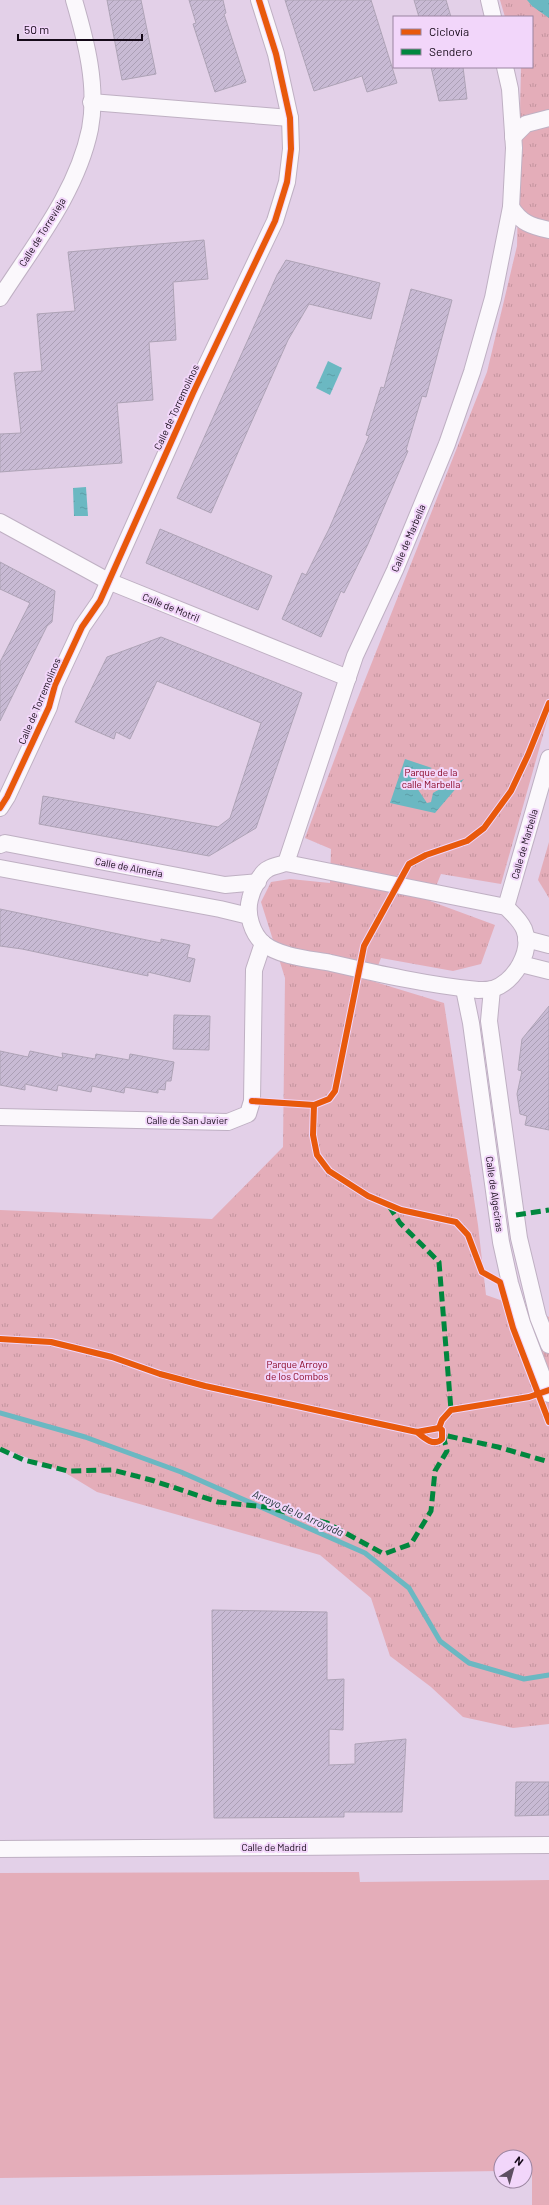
<svg xmlns="http://www.w3.org/2000/svg" width="549" height="2205" font-family="Barlow,sans-serif">
<style>
.grass{fill:#e4adb9}
.park{fill:url(#park-tufts)}
.water{fill:url(#water-ripples)}
.lines{fill:none;stroke-linecap:round;stroke-linejoin:round}
.stream{stroke:#6bb8c2;stroke-width:5}
.building{fill:url(#building-hatch);stroke:#aea3b6}
.minor-casing{stroke:#bfb0c3;stroke-width:18}
.minor{stroke:#fbf8fc;stroke-width:16}
.quiet{stroke:#00873e;stroke-width:5;stroke-dasharray:10 5;stroke-linecap:butt}
.cycleway-casing{stroke:#f2d6fa;stroke-width:8}
.cycleway{stroke:#e8590c;stroke-width:6}
.labels{text-anchor:middle;stroke-width:4;stroke-linejoin:round;paint-order:stroke}
.street-label{font-size:10px;fill:#150918;stroke:#f2d6fa}
.park-label{font-size:10px;fill:#880423;stroke:#f2d6fa}
.water-label{font-size:11px;font-style:italic;fill:#183132;stroke:#f2d6fa}
</style>
<defs>
<pattern id="park-tufts" width="24" height="20" patternUnits="userSpaceOnUse"><rect width="24" height="20" fill="#e4adb9"/><path d="M3 7l-1-3M5 7V3M7 7l1-3M15 17l-1-3M17 17v-4M19 17l1-3" fill="none" stroke="#c3949e"/></pattern>
<pattern id="water-ripples" width="26" height="14" patternUnits="userSpaceOnUse"><rect width="26" height="14" fill="#6bb8c2"/><path d="M2 4q2-2 4 0t4 0M15 11q2-2 4 0t4 0" fill="none" stroke="#5c9da6"/></pattern>
<pattern id="building-hatch" width="6" height="6" patternUnits="userSpaceOnUse"><rect width="6" height="6" fill="#c8bad4"/><path d="M-1 1l2-2M0 6l6-6M5 7l2-2" fill="none" stroke="#ab9fb5"/></pattern>
</defs>
<rect width="100%" height="100%" fill="#e3d0e8"/>
<polygon class="grass" points="359,1872 360,1882 549,1880 549,2205 532,2205 532,2170 525,2170 525,2157 501,2157 501,2171 0,2178 0,1873"/>
<g class="park">
<polygon points="500,0 549,0 549,714 501,884 441,874 430,901 495,925 481,964 453,971 381,958 372,981 444,1003 478,1225 486,1295 549,1317 549,1724 513,1728 463,1717 431,1687 390,1656 371,1598 320,1555 97,1492 64,1472 0,1447 0,1210 212,1219 283,1147 285,978 261,902 271,882 290,879 330,883 331,849 305,838 353,710 487,372 517,246 521,67 532,67 532,17 505,17"/>
<polygon points="549,842 549,898 538,880"/>
</g>
<g class="water">
<polygon points="527,0 549,0 549,18 532,6"/>
<polygon points="328,361 342,368 330,395 316,388"/>
<polygon points="86,487 88,516 74,516 73,488"/>
<path d="M405 759 432 768 416 777 415 785 427 803 431 802 433 793C440 788 454 784 464 779L435 813 390 803Z"/>
</g>
<g class="lines">
<polyline class="stream" points="0,1413 85,1437 181,1472 365,1553 409,1588 440,1641 469,1663 524,1679 549,1675"/>
</g>
<g class="building">
<polygon points="107,0 141,0 156,74 122,80"/>
<polygon points="189,0 223,0 226,13 224,14 246,82 215,92 193,24 196,23"/>
<polygon points="285,0 371,0 397,83 367,92 362,76 314,91"/>
<polygon points="414,0 446,0 451,17 419,17"/>
<polygon points="431,67 463,67 467,99 439,101"/>
<polygon points="204,240 208,279 173,282 176,340 149,342 153,400 117,403 122,463 0,472 0,434 21,433 14,373 42,371 37,314 75,311 68,252"/>
<polygon points="286,260 380,283 371,319 309,304 288,340 211,513 177,498 255,324 277,275"/>
<polygon points="411,289 452,300 426,397 422,396 406,450 408,451 368,544 344,593 341,591 321,637 282,619 302,573 306,575 329,529 369,436 366,435 381,387 384,388"/>
<polygon points="160,529 272,576 258,610 146,563"/>
<polygon points="0,562 55,591 52,622 47,626 0,721 0,662 30,603 0,589"/>
<polygon points="161,637 302,693 256,828 209,856 39,824 43,796 218,827 230,818 261,723 157,681 130,739 116,732 114,739 75,722 107,657"/>
<polygon points="0,909 161,943 161,939 190,945 187,957 195,959 190,982 148,972 148,976 22,949 0,946"/>
<polygon points="549,1006 549,1130 525,1125 527,1116 520,1114 517,1094 522,1071 518,1070 522,1039"/>
<polygon points="174,1015 210,1016 209,1050 173,1049"/>
<polygon points="0,1051 28,1057 30,1051 63,1058 62,1053 95,1059 96,1054 129,1060 130,1054 174,1062 171,1081 166,1081 165,1090 158,1089 158,1093 125,1087 124,1093 92,1086 91,1092 58,1085 57,1091 25,1084 25,1090 0,1085"/>
<polygon points="212,1610 327,1612 327,1680 344,1679 343,1730 329,1729 329,1765 355,1764 355,1744 406,1739 402,1812 344,1812 344,1817 214,1818"/>
<polygon points="516,1782 549,1782 549,1815 515,1816"/>
</g>
<g class="lines">
<g class="minor-casing">
<g id="minor">
<polyline points="489,0 493,17"/>
<polyline points="91,102 290,118"/>
<polyline points="513,137 526,124 549,118"/>
<path d="M511 207C521 223 531 226 549 230"/>
<path d="M0 298C34 245 77 192 90 129 98 86 86 41 74 0"/>
<polyline points="0,522 108,581 348,678"/>
<polyline points="0,808 7,797 49,707 55,685 82,627 100,601 193,393 275,221 287,182 291,149 290,118 276,54 259,0"/>
<polyline points="0,845 5,843 225,885 258,882"/>
<polyline points="286,863 355,656 395,570 447,444 472,372 493,298 511,207 514,148 510,89 505,67"/>
<path d="M286 863 506 907C513 914 520 920 524 929 533 951 515 981 493 989 488 990 482 990 478 990 428 985 379 974 331 963 310 959 281 957 264 944 252 934 246 914 250 899 252 890 260 873 268 869 273 866 280 865 286 863Z"/>
<polyline points="0,868 220,909 249,916"/>
<polyline points="506,907 549,758"/>
<polyline points="526,939 549,945"/>
<polyline points="521,964 549,971"/>
<polyline points="464,989 471,1023 501,1242 510,1283 522,1323 549,1394"/>
<polyline points="492,989 489,1021 519,1238 538,1317 549,1345"/>
<polyline points="0,1117 228,1122 248,1114 252,1101 254,970 263,943"/>
<polyline points="0,1849 549,1845"/>
</g>
</g>
<use href="#minor" class="minor"/>
<g class="quiet">
<polyline points="389,1206 400,1223 439,1262 451,1410"/>
<polyline points="516,1215 549,1210"/>
<polyline points="0,1449 24,1460 68,1471 113,1470 151,1480 218,1502 266,1507 327,1523 384,1554 411,1544 431,1511 435,1471 447,1451 443,1435 498,1447 549,1462"/>
</g>
<g class="cycleway-casing">
<g id="cycleway">
<polyline points="0,808 7,797 49,707 55,685 82,627 100,601 193,393 275,221 287,182 291,149 290,118 276,54 259,0"/>
<polyline points="252,1101 314,1105 329,1099 335,1091 364,946 409,864 426,855 467,841 484,828 511,791 528,755 549,703"/>
<polyline points="314,1105 313,1135 317,1155 329,1171 368,1196 401,1210 456,1222 468,1235 482,1272 500,1282 513,1328 549,1422"/>
<path d="M0 1339 51 1342 112 1357 160 1374 205 1386 417 1432 439 1428 442 1430V1439C434 1447 424 1438 417 1432"/>
<polyline points="439,1428 442,1420 451,1410 529,1397 549,1390"/>
</g>
</g>
<use href="#cycleway" class="cycleway"/>
</g>
<g class="labels">
<g class="street-label">
<text transform="translate(42 232) rotate(-58)" y="4">Calle de Torrevieja</text>
<text transform="translate(176 407) rotate(-65)" y="4">Calle de Torremolinos</text>
<text transform="translate(408 538) rotate(-67)" y="4">Calle de Marbella</text>
<text transform="translate(171 607) rotate(22)" y="4">Calle de Motril</text>
<text transform="translate(39 701) rotate(-67)" y="4">Calle de Torremolinos</text>
<text transform="translate(524 844) rotate(-74)" y="4">Calle de Marbella</text>
<text transform="translate(129 867) rotate(11)" y="4">Calle de Almería</text>
<text x="187" y="1124">Calle de San Javier</text>
<text transform="translate(495 1194) rotate(82)" y="4">Calle de Algeciras</text>
<text x="274" y="1851">Calle de Madrid</text>
</g>
<g class="park-label">
<text x="431" y="776">Parque de la<tspan x="431" dy="12">calle Marbella</tspan></text>
<text x="297" y="1368">Parque Arroyo<tspan x="297" dy="12">de los Combos</tspan></text>
</g>
<g class="water-label">
<text transform="translate(298 1513) rotate(24)" y="4">Arroyo de la Arroyada</text>
</g>
</g>
<rect x="393" y="16" width="140" height="52" fill="#f2d6fa" stroke="#9a84a0"/>
<rect x="401" y="29" width="20" height="6" fill="#e8590c" stroke="#9a84a0"/>
<text x="429" y="36" font-size="12" fill="#150918">Ciclovía</text>
<rect x="401" y="49" width="20" height="6" fill="#00873e" stroke="#9a84a0"/>
<text x="429" y="56" font-size="12" fill="#150918">Sendero</text>
<g transform="translate(513 2169) rotate(37)"><circle r="19" fill="#f2d6fa" stroke="#9a84a0"/>
<path d="M0-3L7 15L0 10L-7 15Z" fill="#5d4f61"/>
<text y="-6" font-size="11" font-weight="bold" text-anchor="middle" fill="#150918">N</text>
</g>
<path d="M18 34v6h124v-6" fill="none" stroke="#150918" stroke-width="2"/>
<text x="24" y="34" font-size="12" fill="#150918" stroke="#f2d6fa" stroke-width="3" paint-order="stroke">50 m</text>
</svg>
